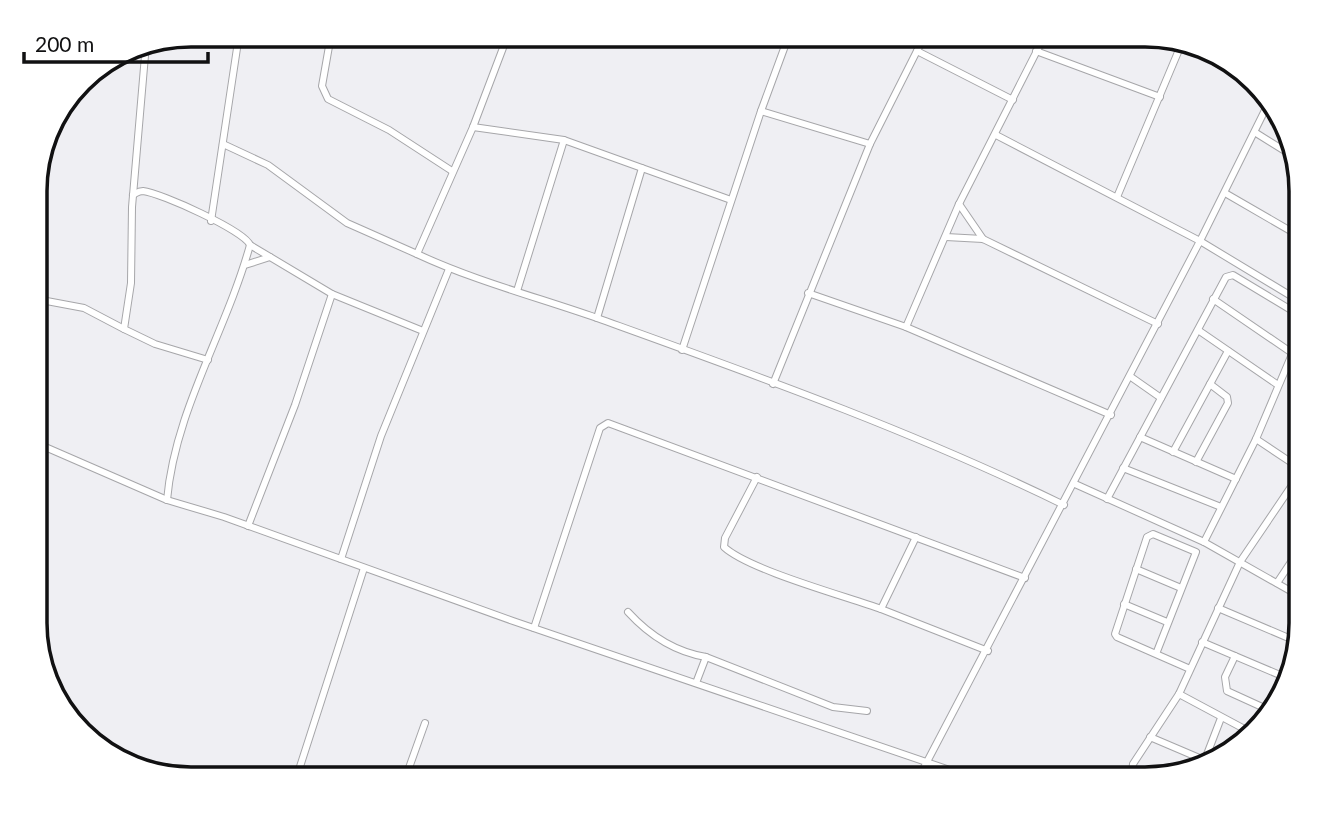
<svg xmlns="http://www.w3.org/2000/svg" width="1336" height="814" font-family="Lato,sans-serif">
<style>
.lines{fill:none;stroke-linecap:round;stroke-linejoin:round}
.minor-casing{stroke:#a6a6a9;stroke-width:8}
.minor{stroke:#fff;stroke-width:6}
.rim{fill:none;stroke:#111112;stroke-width:3.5}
</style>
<rect width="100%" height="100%" fill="#efeff3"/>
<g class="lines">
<g class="minor-casing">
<g id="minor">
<polyline points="195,35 238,42"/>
<polyline points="331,35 322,86 328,99 389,130 452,171"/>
<path d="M504 35 506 40 473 127 417 254C475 281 537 297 597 318 755 375 913 431 1064 505"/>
<polyline points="146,44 132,207 131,283 124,329 155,344 208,360"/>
<polyline points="917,51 1013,100"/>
<polyline points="1036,51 1160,97"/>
<polyline points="761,111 870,144"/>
<polyline points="473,127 564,140 731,200"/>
<polyline points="1256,133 1293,156"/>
<polyline points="996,135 1200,241 1269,102"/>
<polyline points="223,144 268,165 347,223 417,254"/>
<polyline points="1225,193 1301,237"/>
<path d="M133 195C138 192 138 191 143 191 161 193 245 231 250 245L332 294 423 331"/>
<polyline points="1117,197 1181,45"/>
<polyline points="959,204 983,239"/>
<polyline points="211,221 239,35"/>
<polyline points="946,237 983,239 1158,324"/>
<polyline points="245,265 270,257"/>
<polyline points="517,291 564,140"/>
<polyline points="808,293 906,327 1111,415"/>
<polyline points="36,299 84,308 124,329"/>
<polyline points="1213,299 1292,353"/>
<polyline points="597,318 642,168"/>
<polyline points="906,327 959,204 1045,35"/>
<polyline points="1198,330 1278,385"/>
<polyline points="682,350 761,111 789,35"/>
<polyline points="1131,377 1161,398"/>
<polyline points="773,384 870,144 925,35"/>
<polyline points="1140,437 1236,479"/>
<polyline points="1256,439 1301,469"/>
<polyline points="36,443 167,500 224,517 513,621 976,779"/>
<polyline points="1173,452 1228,351"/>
<polyline points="1196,462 1228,403 1227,397 1210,384"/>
<polyline points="1123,468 1221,507"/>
<path d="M757 477 725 538 724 547C749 570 845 596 881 609L916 537"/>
<polyline points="1075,484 1204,542 1301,597"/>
<polyline points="1107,499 1226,277 1233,275 1301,316"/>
<path d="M167 500C175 410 226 332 250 245"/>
<polyline points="248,526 295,405 332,294"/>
<polyline points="1204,542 1256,439 1301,333"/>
<polyline points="341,559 381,436 449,269"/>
<polyline points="1136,569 1181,588"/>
<polyline points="1277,583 1301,547"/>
<polyline points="1124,604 1167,622"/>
<polyline points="1218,608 1298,642"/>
<polyline points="881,609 988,651"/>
<path d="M628 612C649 635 676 652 706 657L833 707 867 711"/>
<polyline points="534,628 600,428 608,423 1025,578"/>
<polyline points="1202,642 1287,678"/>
<polyline points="1156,654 1196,552 1153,534 1147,537 1115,634 1117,637 1190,669"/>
<polyline points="1235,656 1225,677 1227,691 1271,711"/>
<polyline points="696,683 706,657"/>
<polyline points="1179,694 1250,732"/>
<polyline points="1150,737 1204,760"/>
<polyline points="1204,762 1221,718"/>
<polyline points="296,779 364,568"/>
<polyline points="405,779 425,723"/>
<polyline points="918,779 1200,241 1301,302"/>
<polyline points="1150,779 1132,771 1133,764 1179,694 1240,562 1301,472"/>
</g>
</g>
<use href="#minor" class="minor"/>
</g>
<path d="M0 0H1336V814H0ZM191 47H1145A144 144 0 0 1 1289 191V623A144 144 0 0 1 1145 767H191A144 144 0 0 1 47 623V191A144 144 0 0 1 191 47Z" fill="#fff" fill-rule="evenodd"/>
<path class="rim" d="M191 47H1145A144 144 0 0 1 1289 191V623A144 144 0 0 1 1145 767H191A144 144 0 0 1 47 623V191A144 144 0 0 1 191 47Z"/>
<path d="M24 52v10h184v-10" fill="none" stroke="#111112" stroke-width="3.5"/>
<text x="35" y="52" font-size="21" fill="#111112" stroke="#ffffff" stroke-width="5" paint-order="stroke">200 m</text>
</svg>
